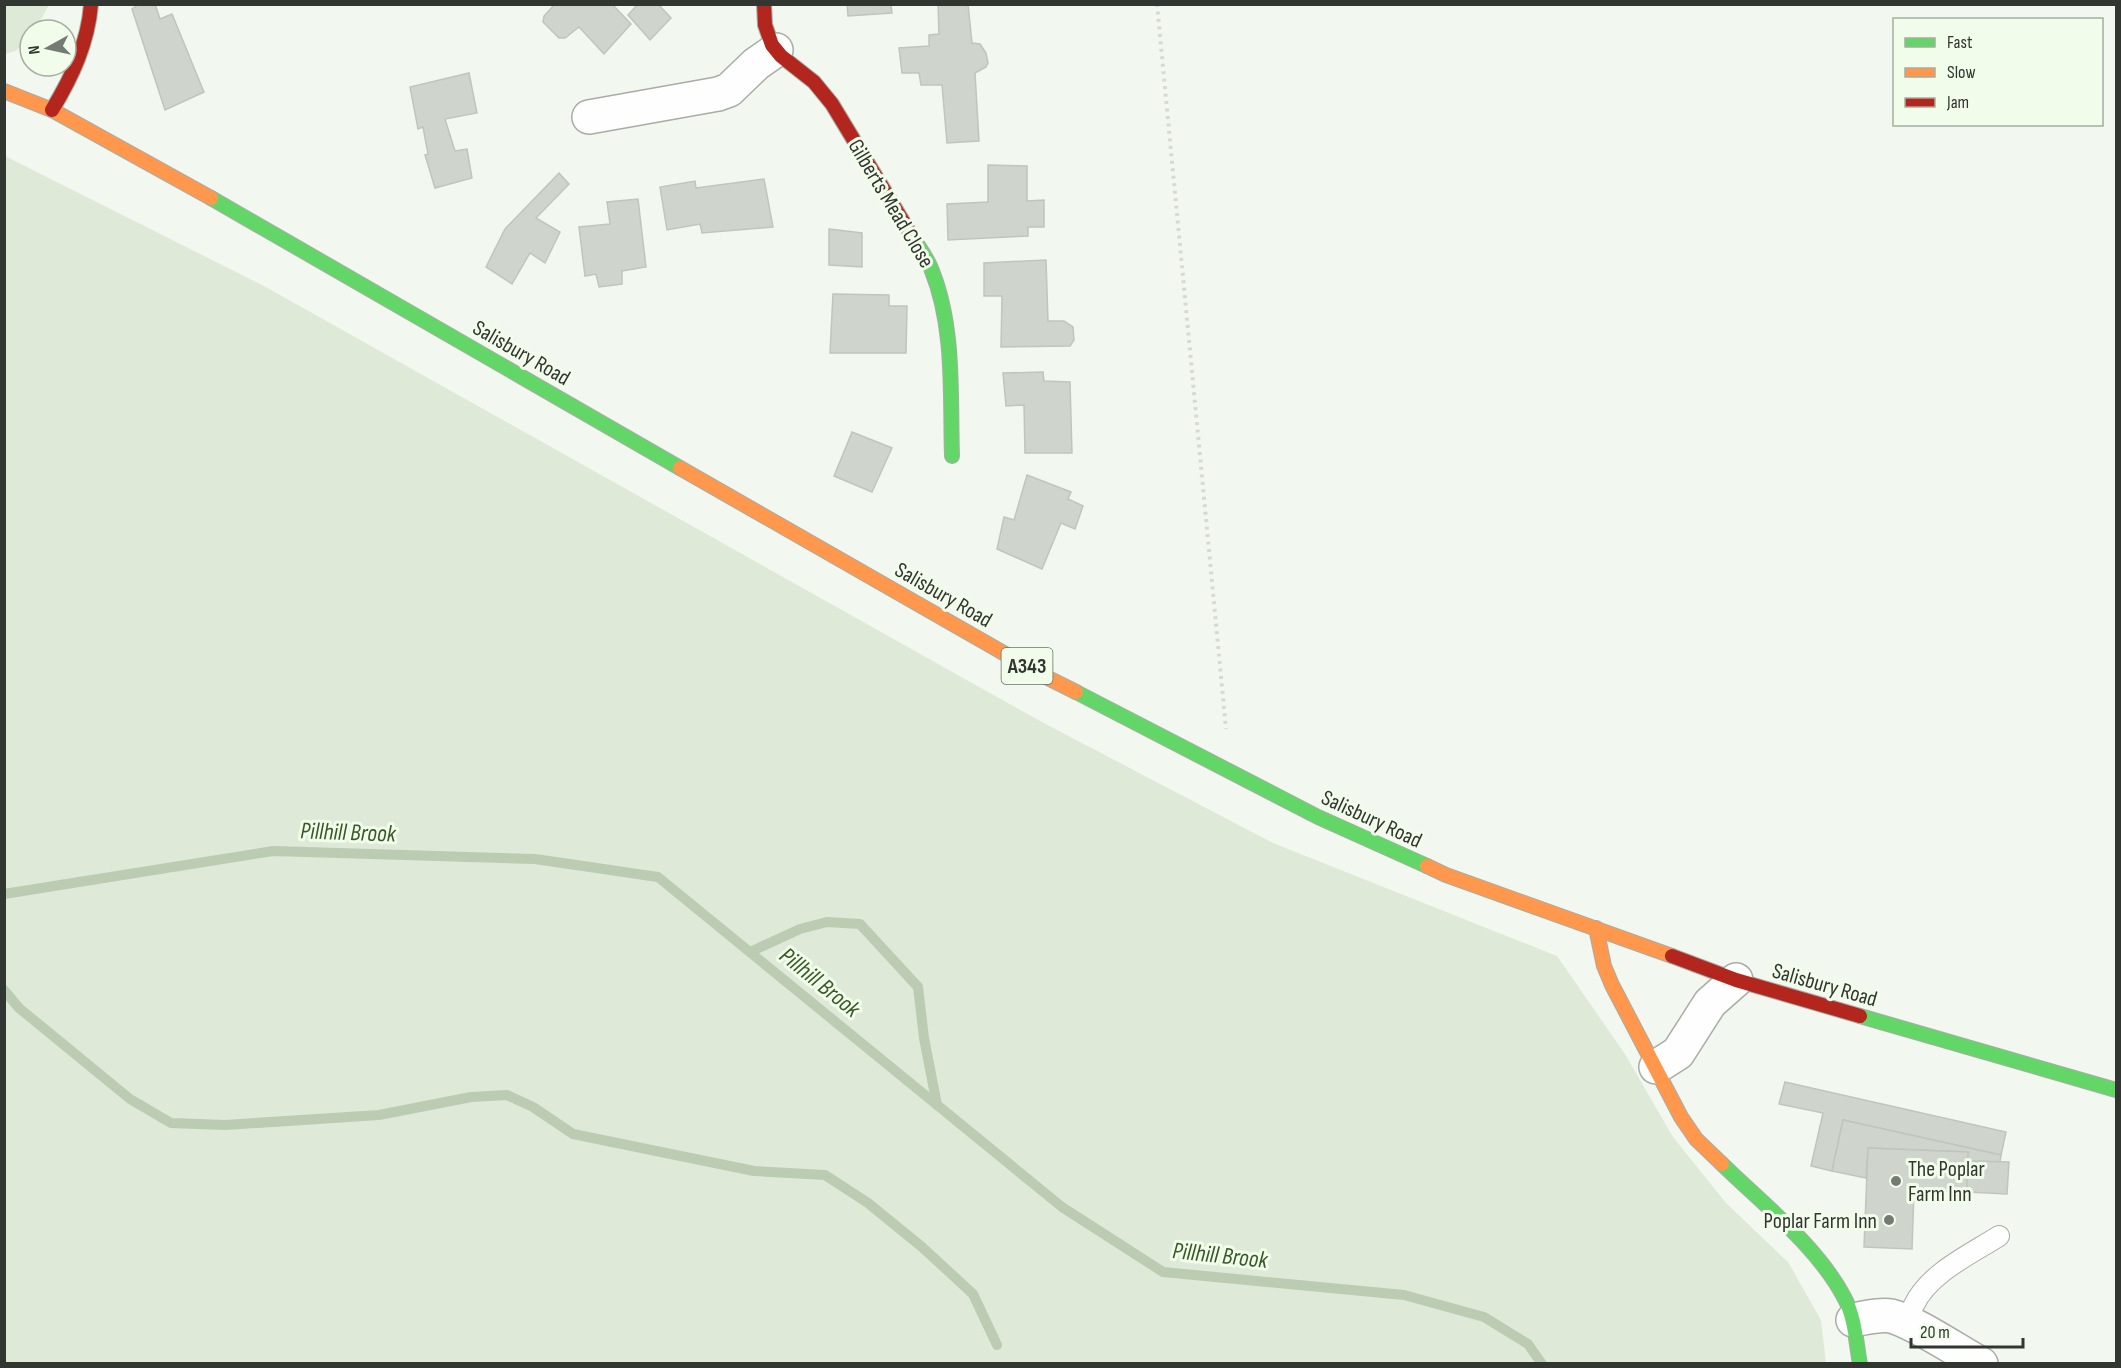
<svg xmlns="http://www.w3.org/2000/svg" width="2121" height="1368" font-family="'Sofia Sans Condensed',sans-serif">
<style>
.green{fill:#dee9d8}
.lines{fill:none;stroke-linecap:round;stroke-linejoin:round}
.stream{stroke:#bbccb2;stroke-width:10}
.building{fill:#cfd4cc;stroke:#c0c5be;stroke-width:1.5}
.lane-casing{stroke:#a8ada6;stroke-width:22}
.street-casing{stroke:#a8ada6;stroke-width:36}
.fast-casing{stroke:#a8ada6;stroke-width:16}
.slow-casing{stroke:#a8ada6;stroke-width:16}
.jam-casing{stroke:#a8ada6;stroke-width:16}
.path{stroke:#d8d9d6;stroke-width:4;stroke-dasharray:3 4.5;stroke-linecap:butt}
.lane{stroke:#fdfefd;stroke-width:20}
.street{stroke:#fdfefd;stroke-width:33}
.fast{stroke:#63d668;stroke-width:14}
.slow{stroke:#ff974d;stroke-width:14}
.jam{stroke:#b3261e;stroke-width:14}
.poi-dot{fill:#757a73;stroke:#f1fceb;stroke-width:2}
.labels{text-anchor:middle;stroke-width:6;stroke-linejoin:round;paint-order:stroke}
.shield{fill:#f1fceb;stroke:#6b7168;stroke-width:1.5}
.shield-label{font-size:21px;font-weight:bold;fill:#323630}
.street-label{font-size:22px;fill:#323630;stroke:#f1fceb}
.poi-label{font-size:22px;fill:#323630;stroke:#f1fceb;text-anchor:start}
.water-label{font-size:24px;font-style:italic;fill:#3a5928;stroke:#f1fceb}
</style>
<rect width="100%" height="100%" fill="#f2f8ef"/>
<g class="green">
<polygon points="4,5 49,5 35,30 30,30 30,40 15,51 5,54"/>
<polygon points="5,156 264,286 1040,721 1273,843 1557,956 1625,1054 1673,1137 1726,1203 1788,1262 1821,1320 1826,1363 5,1363"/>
</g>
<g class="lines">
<g class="stream">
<polyline points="4,894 273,851 535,859 658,877 1062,1207 1163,1272 1404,1295 1484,1317 1528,1344 1542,1364"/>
<polyline points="750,952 800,929 827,922 860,924 918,987 924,1038 937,1105"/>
<polyline points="4,990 19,1008 130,1099 171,1123 225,1125 379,1115 471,1097 507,1095 533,1107 573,1134 754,1171 825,1175 868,1203 922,1247 973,1294 997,1345"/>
</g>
</g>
<g class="building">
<polygon points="139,4 155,4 160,19 172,14 204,92 165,110 132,9"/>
<polygon points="555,4 612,4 631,24 604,54 579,27 565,38 559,38 543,22 544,16"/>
<polygon points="638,4 658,4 671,18 650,40 628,15"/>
<polygon points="847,4 891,4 892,13 848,16"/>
<polygon points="938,4 968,4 972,43 980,44 986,53 988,63 986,67 975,73 979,141 947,143 942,85 921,85 919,73 902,73 899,48 929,46 929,35 939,34"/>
<polygon points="469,73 477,113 445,119 455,151 467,149 472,178 435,188 425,155 428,154 423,127 418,129 410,87"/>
<polygon points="988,165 1027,166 1027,201 1044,200 1044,227 1028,227 1028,236 948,240 947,204 988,202"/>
<polygon points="559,173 569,184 536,218 560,232 545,263 530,253 512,284 486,267 505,229"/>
<polygon points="764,179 773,227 702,233 700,224 667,230 660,187 695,181 696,188"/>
<polygon points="638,199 646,267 622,271 622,284 599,287 596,274 585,276 579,227 610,224 607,202"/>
<polygon points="829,229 862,233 862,267 829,265"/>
<polygon points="1046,260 1048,321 1064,321 1073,327 1074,340 1070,346 1001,347 1002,296 984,296 984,263"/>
<polygon points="833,294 889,295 889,306 907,306 906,353 830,353"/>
<polygon points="1043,372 1044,381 1070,382 1072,453 1025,453 1024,405 1006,406 1003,373"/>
<polygon points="852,432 892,448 872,492 834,476"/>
<polygon points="1027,475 1071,492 1068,499 1083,506 1075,529 1061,523 1042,569 997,549 1004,517 1014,520"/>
<polygon points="1785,1082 2006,1132 2001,1155 1843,1120 1832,1171 1811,1166 1823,1113 1779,1104"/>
<polygon points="1843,1120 2001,1155 2000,1162 1967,1161 1968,1152 1868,1148 1866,1178 1832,1171"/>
<polygon points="1868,1148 1968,1152 1967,1192 1914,1191 1912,1249 1864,1247"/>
<polygon points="1967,1161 2009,1162 2007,1194 1967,1192"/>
</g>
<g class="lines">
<g class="lane-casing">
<path id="lane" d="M1908 1323C1910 1317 1911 1310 1914 1305 1929 1273 1971 1254 1999 1236"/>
</g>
<g class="street-casing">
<g id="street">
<polyline points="589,117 718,94 729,90 756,64 776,50"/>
<polyline points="1656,1067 1678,1053 1710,1003 1736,980"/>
<path d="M1853 1320C1865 1318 1879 1314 1891 1316 1915 1322 1957 1351 1981 1364"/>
</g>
</g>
<g class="fast-casing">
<g id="fast">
<polyline points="211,198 680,468"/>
<path d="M913 238C920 249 928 259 932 271 955 328 950 396 952 456"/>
<polyline points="1076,692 1318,817 1427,866"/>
<polyline points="1860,1016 2116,1090"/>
<path d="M1722 1164C1763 1204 1817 1246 1844 1297 1855 1317 1856 1342 1860 1364"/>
</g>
</g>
<g class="slow-casing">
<g id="slow">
<polyline points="4,91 52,110 211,198"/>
<polyline points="680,468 1042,675 1076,692"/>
<polyline points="1427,866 1446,875 1672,956"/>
<polyline points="1596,928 1604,966 1612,985 1681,1117 1696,1139 1722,1164"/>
</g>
</g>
<g class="jam-casing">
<g id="jam">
<polyline points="764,4 765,25 772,45 781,56 814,82 832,104 913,238"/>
<path d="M52 110C72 77 88 43 91 4"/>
<polyline points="1672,956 1736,980 1860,1016"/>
</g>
</g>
<polyline class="path" points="1157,4 1226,729"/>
<use href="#lane" class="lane"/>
<use href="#street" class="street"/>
<use href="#fast" class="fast"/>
<use href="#slow" class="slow"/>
<use href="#jam" class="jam"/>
</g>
<g class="poi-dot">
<circle cx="1896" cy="1181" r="6"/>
<circle cx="1889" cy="1220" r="6"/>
</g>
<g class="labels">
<rect class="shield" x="1001.5" y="648" width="51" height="36" rx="4.5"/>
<g class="shield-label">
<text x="1027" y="673">A343</text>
</g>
<g class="street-label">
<text transform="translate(892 203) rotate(59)" y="8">Gilberts Mead Close</text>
<text transform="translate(522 352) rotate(30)" y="8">Salisbury Road</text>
<text transform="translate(944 594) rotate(30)" y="8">Salisbury Road</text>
<text transform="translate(1372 818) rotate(25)" y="8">Salisbury Road</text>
<text transform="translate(1825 984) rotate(16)" y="8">Salisbury Road</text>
</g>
<g class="poi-label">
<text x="1908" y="1176">The Poplar<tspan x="1908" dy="25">Farm Inn</tspan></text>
<text x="1877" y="1228" text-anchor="end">Poplar Farm Inn</text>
</g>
<g class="water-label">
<text transform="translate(348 832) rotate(2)" y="8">Pillhill Brook</text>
<text transform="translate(820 982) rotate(39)" y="8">Pillhill Brook</text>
<text transform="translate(1220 1255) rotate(6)" y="8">Pillhill Brook</text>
</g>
</g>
<rect width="2121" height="1368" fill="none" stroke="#323630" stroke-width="12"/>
<rect x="1893" y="18" width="210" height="108" fill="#f1fceb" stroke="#a5ada0" stroke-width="1.5"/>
<rect x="1905" y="38" width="30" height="9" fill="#63d668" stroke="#a5ada0" stroke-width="1.5"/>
<text x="1947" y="48" font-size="18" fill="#323630">Fast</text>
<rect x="1905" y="68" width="30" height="9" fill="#ff974d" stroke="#a5ada0" stroke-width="1.5"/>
<text x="1947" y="78" font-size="18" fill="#323630">Slow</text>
<rect x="1905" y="98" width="30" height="9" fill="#b3261e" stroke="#a5ada0" stroke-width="1.5"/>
<text x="1947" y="108" font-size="18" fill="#323630">Jam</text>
<g transform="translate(48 48) rotate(262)"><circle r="28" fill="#f1fceb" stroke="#a5ada0" stroke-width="1.5"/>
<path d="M0-4.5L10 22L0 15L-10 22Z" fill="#757a73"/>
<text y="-9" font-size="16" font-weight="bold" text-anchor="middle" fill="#323630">N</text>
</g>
<path d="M1911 1338v9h112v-9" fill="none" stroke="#323630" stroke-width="3"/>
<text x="1920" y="1338" font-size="18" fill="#323630" stroke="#f1fceb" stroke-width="4.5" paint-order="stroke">20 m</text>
</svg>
